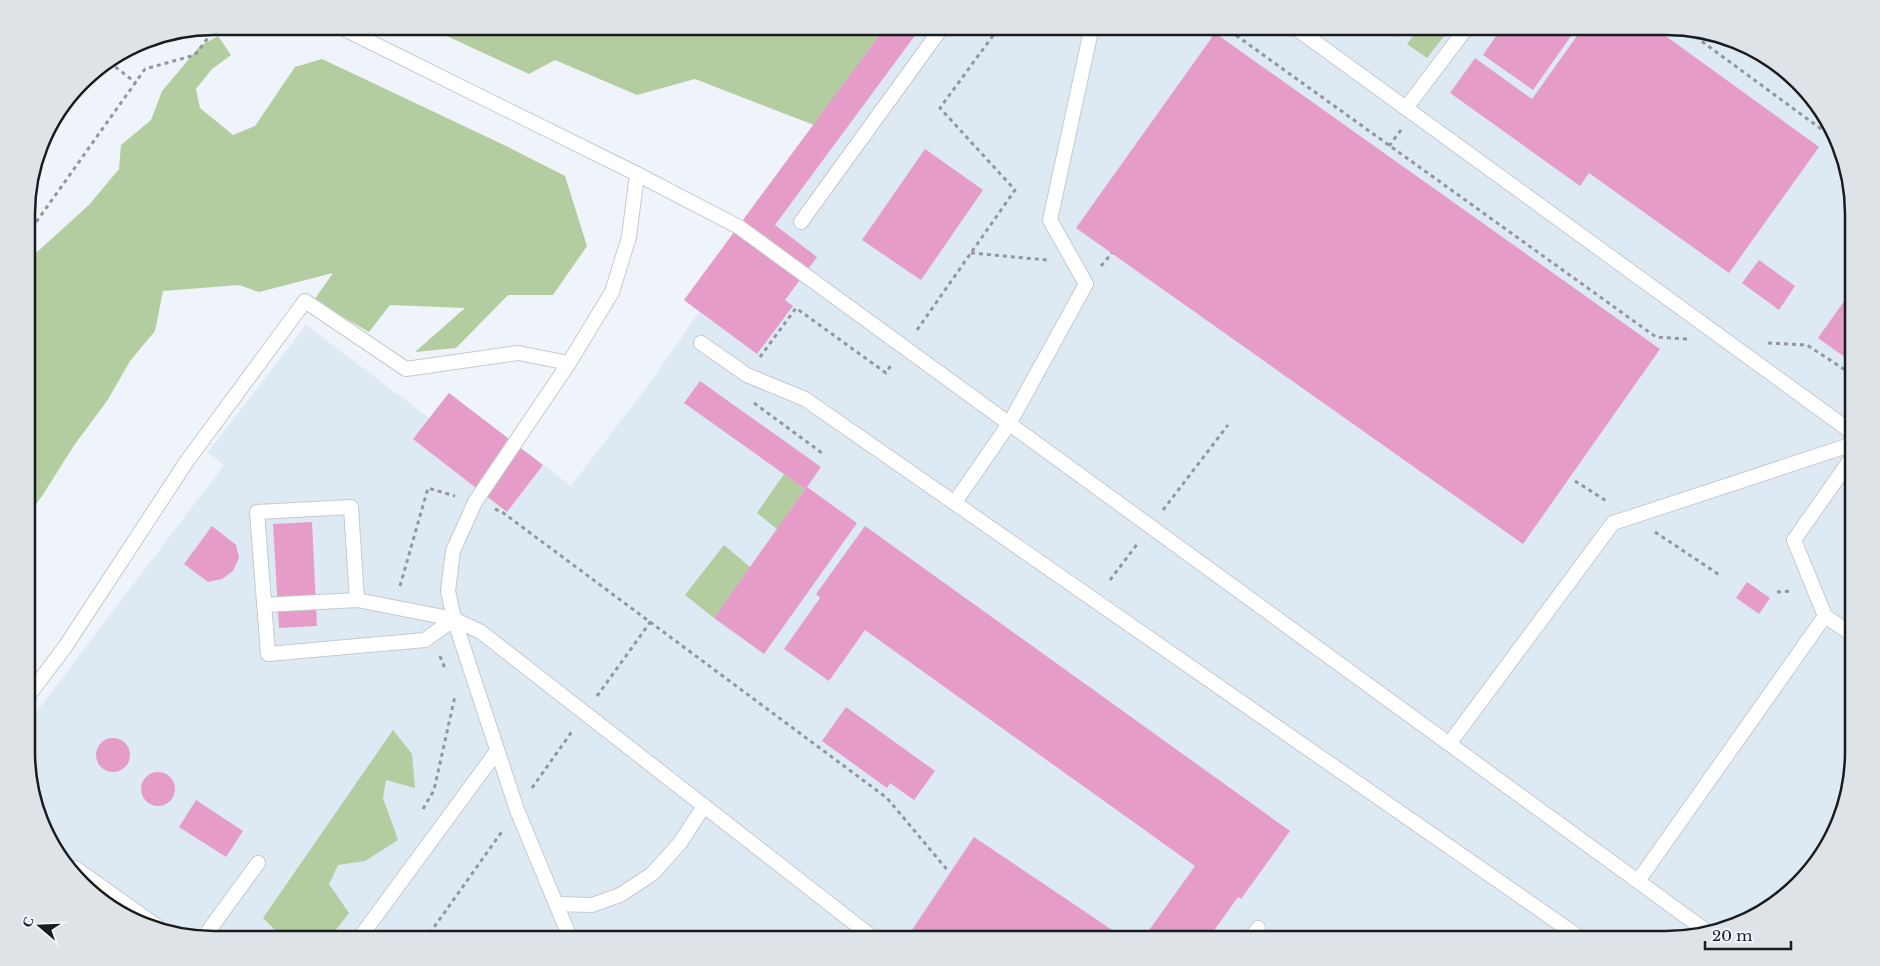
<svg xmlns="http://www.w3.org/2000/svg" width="1880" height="966" font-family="'Libre Baskerville',serif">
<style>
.built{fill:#ddeaf4}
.green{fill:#b3cda1}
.building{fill:#e59cc8}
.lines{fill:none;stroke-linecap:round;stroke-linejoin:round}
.service-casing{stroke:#c5cacf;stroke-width:16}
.path{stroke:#93979b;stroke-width:3;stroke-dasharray:4 4;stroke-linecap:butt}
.service{stroke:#fff;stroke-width:14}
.rim{fill:none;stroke:#191b1d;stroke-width:2.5}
</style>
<rect width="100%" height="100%" fill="#eef4f9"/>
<polygon class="built" points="886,26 1666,26 1749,46 1790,73 1822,110 1852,190 1854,752 1834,835 1807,876 1770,908 1726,930 1678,939 214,940 131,920 65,866 40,823 28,777 28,723 224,465 208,452 306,325 429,418 449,393 571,486 652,380 699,312 684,300"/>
<g class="green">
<polygon points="425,26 886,26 814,125 695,79 637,95 555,60 529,74"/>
<polygon points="1383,26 1405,26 1397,37"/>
<polygon points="1421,26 1452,26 1427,58 1407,44"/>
<polygon points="218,36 231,55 212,69 196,89 200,108 233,135 255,126 295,67 322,59 504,145 565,176 587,246 553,295 508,295 456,348 415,352 465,308 390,305 369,332 314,300 333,273 259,292 239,285 163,291 155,331 130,361 107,401 75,444 42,496 27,516 27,261 89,205 119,169 121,145 151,120 162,91 200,46"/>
<polygon points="784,474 805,489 777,529 757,513"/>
<polygon points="724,545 750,567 714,618 685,595"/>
<polygon points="393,730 412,754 415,788 386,780 383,798 398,840 365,861 338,865 329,884 349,913 328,940 285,940 263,918"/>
<polygon points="1326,932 1333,939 1305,939"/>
</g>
<g class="building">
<polygon points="886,26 922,26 775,225 817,257 785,300 793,306 757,354 684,300"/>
<polygon points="1503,26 1578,26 1533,90 1483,55"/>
<polygon points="1584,26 1652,26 1819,147 1729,273 1589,173 1580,186 1450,93 1475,58 1532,99"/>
<polygon points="1215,33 1660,349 1523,544 1076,228"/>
<polygon points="925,149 983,190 921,280 862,240"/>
<polygon points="1759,260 1795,286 1779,310 1742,283"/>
<polygon points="1852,290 1853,363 1818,338"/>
<polygon points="700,381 821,467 807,487 857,523 764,654 714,618 805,489 684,403"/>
<polygon points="449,393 543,465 507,512 413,439"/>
<polygon points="312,522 317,626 279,628 273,524"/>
<polygon points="212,526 236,545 239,558 233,571 222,579 208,582 184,564"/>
<polygon points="865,526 1290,831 1241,899 1238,897 1208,939 1142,940 1195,866 865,630 829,681 784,649 820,598 816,594"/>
<polygon points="1747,582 1770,598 1759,614 1736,598"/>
<polygon points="846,707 935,771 914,800 890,783 887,788 822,741"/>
<circle cx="113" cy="755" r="17"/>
<circle cx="158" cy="789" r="17"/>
<polygon points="196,800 243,831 226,857 179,827"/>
<polygon points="974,837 1127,940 926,940 912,930"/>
</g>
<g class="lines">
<g class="service-casing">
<g id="service">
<polyline points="338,26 637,174 739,227 1709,933"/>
<polyline points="1293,26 1853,433"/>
<polyline points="1406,108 1468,26"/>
<polyline points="801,222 943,26"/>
<polyline points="701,343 747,375 805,399 1582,939"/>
<polyline points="1853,456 1794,540 1825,616 1853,635"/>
<polyline points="955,502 1009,424 1086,284 1050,220 1092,26"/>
<polyline points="264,605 357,600 454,619 425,640 268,654 257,512 351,507 357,600"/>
<polyline points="454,619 481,632 876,940"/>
<polyline points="28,696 65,647 187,461 305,301 406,369 518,353 569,363"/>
<polyline points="1449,744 1613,523 1853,444"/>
<polyline points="70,870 75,868 158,927"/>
<polyline points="1638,881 1825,616"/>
<polyline points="556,904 592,905 620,895 652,874 680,843 704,806"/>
<polyline points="204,937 258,863"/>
<polyline points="1250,939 1258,928"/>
<polyline points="358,940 497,751"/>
<polyline points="571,940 517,810 454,619 448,591 453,551 475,502 569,363 612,292 629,237 637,174"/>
</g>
</g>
<g class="path">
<polyline points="1223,26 1656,337 1687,339"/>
<polyline points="1689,32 1832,137"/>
<polyline points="109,62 136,83"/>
<polyline points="1389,146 1401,130"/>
<polyline points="27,235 145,69 195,55 217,26"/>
<polyline points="971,253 1047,260"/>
<polyline points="1101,266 1112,253"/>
<polyline points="917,330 1015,190 940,108 1000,26"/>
<polyline points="1768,343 1807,345 1853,375"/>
<polyline points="760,357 796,308 886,373 891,365"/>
<polyline points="754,403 822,453"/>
<polyline points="1575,481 1608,502"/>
<polyline points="495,509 502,512 887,798 949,872"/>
<polyline points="1163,510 1228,425"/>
<polyline points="1655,532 1721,576"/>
<polyline points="1110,580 1138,543"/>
<polyline points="400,586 428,488 455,496"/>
<polyline points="1777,592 1791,591"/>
<polyline points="440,656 446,671"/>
<polyline points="597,696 651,621"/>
<polyline points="532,788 573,730"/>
<polyline points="423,809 434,790 455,696"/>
<polyline points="425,940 503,830"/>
</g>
<use href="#service" class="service"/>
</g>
<path d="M0 0H1880V966H0ZM214 35H1666A179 179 0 0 1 1845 214V752A179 179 0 0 1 1666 931H214A179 179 0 0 1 35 752V214A179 179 0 0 1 214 35Z" fill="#dde3e7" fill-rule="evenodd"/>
<path class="rim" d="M214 35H1666A179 179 0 0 1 1845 214V752A179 179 0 0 1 1666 931H214A179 179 0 0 1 35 752V214A179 179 0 0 1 214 35Z"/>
<g transform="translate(40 926) rotate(289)" stroke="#eef4f9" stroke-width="4" paint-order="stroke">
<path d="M0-4L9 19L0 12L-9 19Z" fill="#191b1d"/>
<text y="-8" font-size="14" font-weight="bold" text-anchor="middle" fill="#191b1d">С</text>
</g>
<path d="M1705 941v8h86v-8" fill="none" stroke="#191b1d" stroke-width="2.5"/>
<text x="1712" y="941" font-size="15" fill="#191b1d" stroke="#eef4f9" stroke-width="4" paint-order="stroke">20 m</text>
</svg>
